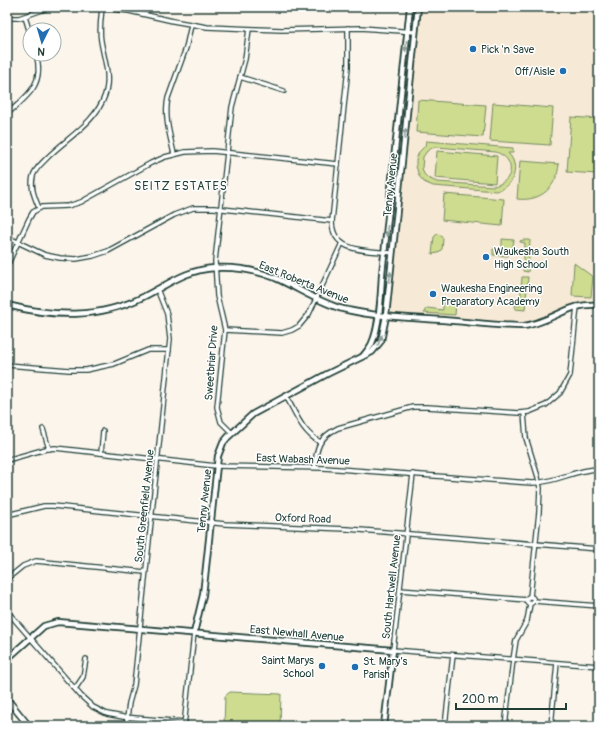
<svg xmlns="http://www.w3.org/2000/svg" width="606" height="733" font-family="Pangolin,sans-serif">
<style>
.built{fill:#f6e9d5}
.green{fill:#cedc90;stroke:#768c62;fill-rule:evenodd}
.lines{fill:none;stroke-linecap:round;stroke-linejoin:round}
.minor-casing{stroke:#1f3d34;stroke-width:6}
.tertiary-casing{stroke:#1f3d34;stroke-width:8}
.secondary-casing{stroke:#1f3d34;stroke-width:8}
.minor{stroke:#fff;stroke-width:3.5}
.tertiary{stroke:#fff;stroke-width:4.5}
.secondary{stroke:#fff;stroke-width:5}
.oneway{fill:#8f9e9a}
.poi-dot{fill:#1f6fb2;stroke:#fff;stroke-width:1.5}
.labels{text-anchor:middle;stroke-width:3;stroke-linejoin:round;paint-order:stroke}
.poi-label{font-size:11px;fill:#1f3d34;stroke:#fff;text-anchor:start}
.street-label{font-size:11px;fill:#1f3d34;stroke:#fff}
.neighbourhood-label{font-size:12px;letter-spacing:1px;fill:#1f3d34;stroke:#fff}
</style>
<rect width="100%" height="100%" fill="#fbf5ec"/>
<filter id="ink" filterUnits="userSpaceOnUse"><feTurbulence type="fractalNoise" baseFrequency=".025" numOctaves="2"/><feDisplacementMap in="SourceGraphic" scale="8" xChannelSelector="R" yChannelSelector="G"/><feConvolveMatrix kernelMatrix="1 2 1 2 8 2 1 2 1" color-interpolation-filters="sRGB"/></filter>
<g filter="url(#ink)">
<polygon class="built" points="421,7 599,7 599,301 575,303 540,319 522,323 393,313 389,312"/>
<g class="green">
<polygon points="418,100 486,105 483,137 416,132"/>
<polygon points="493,103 553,108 550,145 490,141"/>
<polygon points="571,117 599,119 597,174 567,172"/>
<path d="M426 141 513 148V153H508C521 166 514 187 496 191L433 186 424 182 419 176 416 166V160L419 152 425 146ZM437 147 496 152C517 159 514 183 493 186L437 182 428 178 424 174 422 168 423 157 427 151 432 148Z"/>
<polygon points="437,151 497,156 495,183 435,178"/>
<path d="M520 161 559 164C557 187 541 202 517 199Z"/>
<polygon points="444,194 504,199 502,226 442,220"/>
<polygon points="437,234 441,235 443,239 442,249 438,253 432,254 434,237"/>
<polygon points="502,239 514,240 512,252 509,252 508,256 493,255 493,249 502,250"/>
<polygon points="523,240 530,240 528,272 523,271 525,243 520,242 520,241"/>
<polygon points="574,263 593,277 591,297 572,296"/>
<polygon points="522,277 528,277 525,310 515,309 515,305 520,306"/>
<polygon points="443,303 456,304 455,315 424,313 425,310 427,308 443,310"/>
<polygon points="230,692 281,694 280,726 224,726 225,696"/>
</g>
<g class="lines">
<g class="minor-casing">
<g id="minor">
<polyline points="95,7 129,11 173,21 207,27 282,30 361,28 415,32"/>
<polyline points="25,17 30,33"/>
<polyline points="7,18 19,18 51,7"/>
<path d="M348 28V68L332 221C332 254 369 250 392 253"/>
<polyline points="240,77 284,91"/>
<path d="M7 114C28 96 45 84 36 54"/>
<path d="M174 154C170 135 164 118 168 98L186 48 191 25"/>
<path d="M39 208C35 198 30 188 33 176 35 169 41 164 46 159 65 139 96 123 105 95 111 76 104 59 101 41 99 30 101 19 102 8"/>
<polyline points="7,237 45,255 60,258 76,259 93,256 108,251 174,215 193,208 214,208 332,221"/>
<polyline points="7,266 29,219 33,212 42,207 68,206 81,202 151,163 165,157 185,152 212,151 338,164"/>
<polyline points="225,330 282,333 292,330 299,326 309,314 342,243"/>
<polyline points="7,365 69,370 86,370 114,364 148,350 169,350"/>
<path d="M286 396C296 414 302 432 320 442"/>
<polyline points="524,413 526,438 538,477 540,488 539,512 530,597"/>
<polyline points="43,429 49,449"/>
<polyline points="232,433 221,422 217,407 225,330 217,296 215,261 232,107 245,59 249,29"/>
<polyline points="101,453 103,431"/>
<path d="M7 460 46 449 55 448 216 466 324 468 532 483C556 483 575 469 599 469"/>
<path d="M315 467C316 448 319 437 338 428L413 407H427L519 413 529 412 546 405 560 393 570 375 577 306"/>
<polyline points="413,474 393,650 599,666"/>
<polyline points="7,515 44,506 53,506 225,524 347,529 599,549"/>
<polyline points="7,579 23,566 36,561 145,572"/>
<polyline points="400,590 527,600"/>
<circle cx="530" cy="600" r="3.5"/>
<polyline points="534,601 599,606"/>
<polyline points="7,611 81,696 93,707 107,714 123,717 185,722"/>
<polyline points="75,689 83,677 86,659"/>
<polyline points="126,726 129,703 134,685 170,339 167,314 157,289"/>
<polyline points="184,726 194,633"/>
<polyline points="445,726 453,655"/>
<polyline points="505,726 513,660 516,640 527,621 530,604"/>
<polyline points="551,726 557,663"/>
</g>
</g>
<g class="tertiary-casing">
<g id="tertiary">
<path d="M7 305C54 317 98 319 143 297 169 284 185 270 215 268 237 267 260 271 280 280 301 290 321 303 343 309 376 317 410 318 443 320 470 322 497 326 524 326 553 322 568 302 599 305"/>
<path d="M363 356C366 352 370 348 372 343 380 326 381 292 382 274L410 7"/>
<polyline points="194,633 203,595 218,456 223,443 228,437 253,414 327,374 372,352 381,341 386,316 418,7"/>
<polyline points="7,659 44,626 58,622 393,650 384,726"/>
</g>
</g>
<g class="secondary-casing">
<polyline id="secondary" points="7,699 29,726"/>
</g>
<use href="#minor" class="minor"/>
<use href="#tertiary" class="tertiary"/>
<use href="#secondary" class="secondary"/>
</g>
<defs><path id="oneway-solid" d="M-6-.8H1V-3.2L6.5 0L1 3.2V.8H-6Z"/></defs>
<g class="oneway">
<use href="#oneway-solid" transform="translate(406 46) rotate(96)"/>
<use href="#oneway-solid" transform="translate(405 134) rotate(-84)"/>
<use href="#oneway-solid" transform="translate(387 231) rotate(95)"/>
<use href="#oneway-solid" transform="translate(390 277) rotate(-84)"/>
<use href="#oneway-solid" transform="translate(380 340) rotate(-68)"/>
</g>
</g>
<g class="poi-dot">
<circle cx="473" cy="49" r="4"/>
<circle cx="563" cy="71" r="4"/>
<circle cx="486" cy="257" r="4"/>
<circle cx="433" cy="294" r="4"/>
<circle cx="322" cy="666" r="4"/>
<circle cx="355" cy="667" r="4"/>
</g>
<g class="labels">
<g class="poi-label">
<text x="481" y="53">Pick 'n Save</text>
<text x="555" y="75" text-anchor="end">Off/Aisle</text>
<text x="494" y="255">Waukesha South<tspan x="494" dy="13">High School</tspan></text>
<text x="441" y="292">Waukesha Engineering<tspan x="441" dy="13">Preparatory Academy</tspan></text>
<text x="314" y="664" text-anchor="end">Saint Marys<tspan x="314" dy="13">School</tspan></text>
<text x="363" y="665">St. Mary’s<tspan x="363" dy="13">Parish</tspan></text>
</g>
<g class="street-label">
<text transform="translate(390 185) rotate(-84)" y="4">Tenny Avenue</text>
<text transform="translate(304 282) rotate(22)" y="4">East Roberta Avenue</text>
<text transform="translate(211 363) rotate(-86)" y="4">Sweetbriar Drive</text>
<text transform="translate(303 459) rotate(2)" y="4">East Wabash Avenue</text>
<text transform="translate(204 501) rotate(-84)" y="4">Tenny Avenue</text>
<text transform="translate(144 506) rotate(-84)" y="4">South Greenfield Avenue</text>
<text transform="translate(303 518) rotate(2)" y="4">Oxford Road</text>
<text transform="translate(391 587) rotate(-84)" y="4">South Hartwell Avenue</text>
<text transform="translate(297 633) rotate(5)" y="4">East Newhall Avenue</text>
</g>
<g class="neighbourhood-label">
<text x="181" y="190">SEITZ ESTATES</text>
</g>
</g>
<rect width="606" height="733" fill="none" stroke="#fff" stroke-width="24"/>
<rect x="12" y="12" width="582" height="709" fill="none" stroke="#1f3d34" stroke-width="1.5" filter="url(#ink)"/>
<g transform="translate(42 42) rotate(185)"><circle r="19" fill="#ffffff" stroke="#a5b1ae"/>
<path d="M0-3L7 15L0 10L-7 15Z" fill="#1f6fb2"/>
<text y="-6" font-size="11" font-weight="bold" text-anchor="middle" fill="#1f3d34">N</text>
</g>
<path d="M456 703v6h110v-6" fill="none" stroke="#1f3d34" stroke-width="2"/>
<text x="462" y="703" font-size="12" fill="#1f3d34" stroke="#ffffff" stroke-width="3" paint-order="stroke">200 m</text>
</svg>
